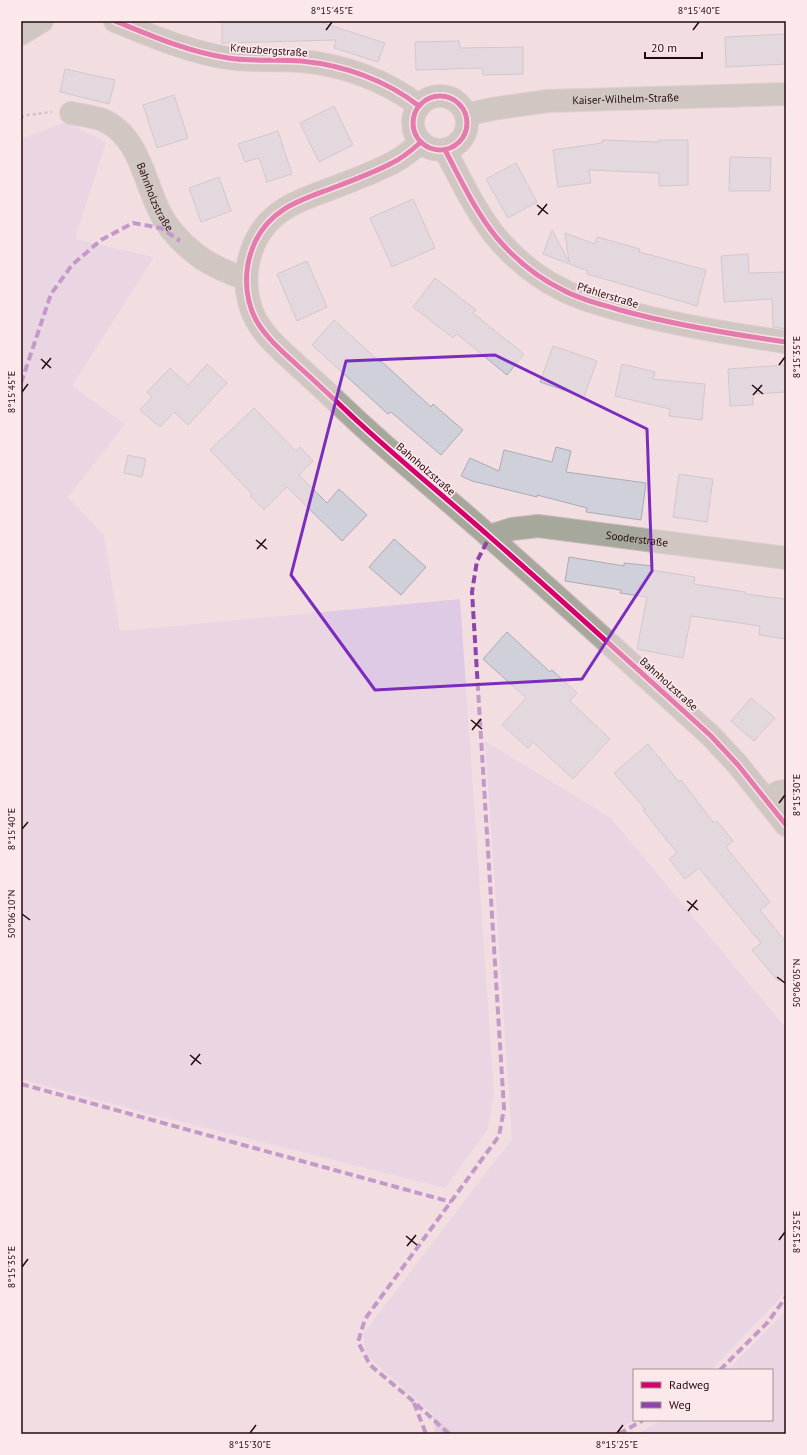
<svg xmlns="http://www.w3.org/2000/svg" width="807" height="1455" font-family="'PT Sans',sans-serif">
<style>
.green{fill:#dfcae5}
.forest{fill:#d5bddc}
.building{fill:#d0d0da;stroke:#a9abb7}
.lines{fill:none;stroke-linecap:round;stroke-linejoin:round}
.street-casing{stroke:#ccb9bc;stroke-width:24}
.path{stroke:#a8a29d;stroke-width:2.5;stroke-dasharray:3 3;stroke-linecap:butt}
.street{stroke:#a6a89c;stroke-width:22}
.quiet{stroke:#8e44ad;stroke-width:4;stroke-dasharray:8 4;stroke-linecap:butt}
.cycleway-casing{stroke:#fbe8eb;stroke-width:8}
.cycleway{stroke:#d6006c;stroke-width:5}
.marked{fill:none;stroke:#7b2cbf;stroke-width:3;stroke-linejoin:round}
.ticks{fill:none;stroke:#270911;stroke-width:1.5}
.labels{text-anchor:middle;stroke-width:3.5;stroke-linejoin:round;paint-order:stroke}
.street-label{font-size:11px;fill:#270911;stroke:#fbe8eb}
.neatline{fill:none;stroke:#270911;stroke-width:1.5}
.ticks-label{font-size:10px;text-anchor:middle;fill:#270911}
</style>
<rect width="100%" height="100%" fill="#f2dee1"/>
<g class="green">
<polygon points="66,122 106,142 75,239 154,257 72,386 125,424 68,497 104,535 120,631 460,599 494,1093 488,1129 445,1188 143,1112 21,1079 21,139"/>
<polygon points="485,741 611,818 786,1028 786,1292 711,1370 634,1370 634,1420 611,1434 455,1434 366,1355 363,1334 512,1139"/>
<polygon points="786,1309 786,1434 638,1434 661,1420 772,1420 772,1370 728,1370 781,1316"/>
</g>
<polygon class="forest" points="433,1415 455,1434 435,1434"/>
<g class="building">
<polygon points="222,21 317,21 385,43 378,62 334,48 336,40 222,43"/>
<polygon points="786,34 786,64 726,67 725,37"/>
<polygon points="459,41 460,48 523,47 523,74 483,75 482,68 416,70 415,42"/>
<polygon points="65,69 115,80 109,104 60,92"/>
<polygon points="174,95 188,138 157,148 143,105"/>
<polygon points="334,106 353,145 319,162 300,123"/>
<polygon points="278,131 292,174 267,182 259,158 245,162 238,144"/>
<polygon points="602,140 659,142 659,140 688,140 688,185 659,186 659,173 589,170 591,183 558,187 553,150 602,143"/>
<polygon points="730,157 771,158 770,191 729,191"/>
<polygon points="516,163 537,202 508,218 486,179"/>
<polygon points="219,177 231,211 201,222 189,188"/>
<polygon points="413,199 435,248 392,267 370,218"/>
<polygon points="552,230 569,262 565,233 595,244 597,237 640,249 639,252 706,270 697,306 587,274 588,271 543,254"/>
<polygon points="748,254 749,273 786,272 786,329 773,327 772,299 724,302 721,256"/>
<polygon points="307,261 327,307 297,321 277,274"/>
<polygon points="435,278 476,310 473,313 524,354 507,375 457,334 453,338 413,307"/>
<polygon points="334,320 380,362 381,361 431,407 433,404 463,430 441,455 391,412 388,414 312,345"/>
<polygon points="553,346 597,361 584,397 540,382"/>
<polygon points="207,364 227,383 188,425 174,412 160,427 140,410 152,397 147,392 170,368 188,385"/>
<polygon points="622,364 655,372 653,379 705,384 702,420 669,416 670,409 615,396"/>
<polygon points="786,365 786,392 753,394 753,405 730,406 728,369"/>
<polygon points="254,408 296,451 300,447 313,461 299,475 327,503 339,489 367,515 342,541 287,487 264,510 250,496 252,494 210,450"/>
<polygon points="556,447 571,451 566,472 646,483 641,520 586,512 587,508 537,495 537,497 472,481 461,476 470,458 499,471 504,450 552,462"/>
<polygon points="128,455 146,459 142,477 124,473"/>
<polygon points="679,474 713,479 707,522 673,517"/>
<polygon points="394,539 426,567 401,595 369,567"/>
<polygon points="569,557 624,566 624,563 653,566 652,570 695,577 694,584 745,592 745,594 786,599 786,639 759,635 760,626 691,616 683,658 637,649 647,597 620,593 621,590 565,581"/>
<polygon points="507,632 550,672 552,670 577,693 570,701 610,739 573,779 533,742 528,748 502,725 526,698 483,659"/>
<polygon points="751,698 775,718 754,741 731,721"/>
<polygon points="648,744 679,782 681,780 714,823 717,821 733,841 726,847 770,902 760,910 786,942 786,975 778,981 752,950 761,943 699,868 685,879 669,859 677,853 643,810 645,809 614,773"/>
</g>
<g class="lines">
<g class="street-casing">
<g id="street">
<path d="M115 21C152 36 188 52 228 58 252 62 277 59 301 61 343 65 386 80 419 106"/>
<polyline points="21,34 42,21"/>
<circle cx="440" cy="123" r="27"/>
<path id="s1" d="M71 113C81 115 93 116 103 120 145 139 144 194 169 227 190 255 214 268 246 279"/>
<path id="s2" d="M466 115 492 109 548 101 786 94"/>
<path d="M421 142C412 150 403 158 392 163 375 172 356 179 338 186 305 199 272 206 255 242 244 266 243 295 256 320 266 338 283 352 298 366 317 383 336 401 354 418 398 459 445 497 490 537 564 602 637 669 711 736L738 765 786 825"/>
<path d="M445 150C461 180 475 211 497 238 515 259 538 278 563 290 581 300 601 304 620 310 674 325 730 334 786 342"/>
<path id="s3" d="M490 536 512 529 538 526 786 558"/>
<polyline points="765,799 779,792 786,791"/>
</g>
</g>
<polyline class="path" points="21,117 28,115 52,112"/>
<use href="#street" class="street"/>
<g class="quiet">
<polyline points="21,383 51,294 72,265 101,240 133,223 161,228 180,241"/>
<polyline points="21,1084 451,1202"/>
<polyline points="720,1370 768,1322 786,1297"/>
<polyline points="414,1403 426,1434"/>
<polyline points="449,1434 413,1401 370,1365 358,1342 365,1319 499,1136 504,1109 472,592 477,561 490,536"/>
<polyline points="619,1434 643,1420"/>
</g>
<g class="cycleway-casing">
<g id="cycleway">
<path d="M115 21C152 36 188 52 228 58 252 62 277 59 301 61 343 65 386 80 419 106"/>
<circle cx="440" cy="123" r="27"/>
<path d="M421 142C412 150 403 158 392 163 375 172 356 179 338 186 305 199 272 206 255 242 244 266 243 295 256 320 266 338 283 352 298 366 317 383 336 401 354 418 398 459 445 497 490 537 564 602 637 669 711 736L738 765 786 825"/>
<path d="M445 150C461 180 475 211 497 238 515 259 538 278 563 290 581 300 601 304 620 310 674 325 730 334 786 342"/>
</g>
</g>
<use href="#cycleway" class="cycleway"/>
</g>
<path d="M0 0H807V1455H0ZM495 355 647 429 652 571 582 679 375 690 291 575 346 361Z" fill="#f2dee1" fill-opacity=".55" fill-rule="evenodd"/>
<path class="marked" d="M495 355 647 429 652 571 582 679 375 690 291 575 346 361Z"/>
<path class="ticks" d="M326 30 332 22M693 30 699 22M537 205 548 214M538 215 547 204M41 359 51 368M779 365 785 357M42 369 51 358M752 385 763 394M22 392 28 384M753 395 762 385M256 540 267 549M257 549 266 539M471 720 482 729M472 730 481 719M779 803 785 795M22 829 28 822M687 901 698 910M688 911 697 900M22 914 30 920M777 977 785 983M190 1055 201 1064M191 1065 200 1054M406 1236 417 1245M779 1240 785 1232M407 1246 416 1235M22 1267 28 1259M250 1433 256 1425M617 1433 623 1425"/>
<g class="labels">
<g class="street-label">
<text transform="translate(269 50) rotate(4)" y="4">Kreuzbergstraße</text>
<text dy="4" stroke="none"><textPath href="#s2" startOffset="161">Kaiser-Wilhelm-Straße</textPath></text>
<text dy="4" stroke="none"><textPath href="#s1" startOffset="128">Bahnholzstraße</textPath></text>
<text transform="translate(608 295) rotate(17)" y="4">Pfahlerstraße</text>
<text transform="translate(426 469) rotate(41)" y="4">Bahnholzstraße</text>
<text dy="4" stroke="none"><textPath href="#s3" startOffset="149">Sooderstraße</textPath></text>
<text transform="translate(669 684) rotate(42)" y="4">Bahnholzstraße</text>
</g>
</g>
<rect width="807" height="1455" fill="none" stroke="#fbe8eb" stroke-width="44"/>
<rect x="633" y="1369" width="140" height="52" fill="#fbe8eb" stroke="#a68f94"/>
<rect x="641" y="1382" width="20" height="6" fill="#d6006c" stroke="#a68f94"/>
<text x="669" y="1389" font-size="12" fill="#270911">Radweg</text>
<rect x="641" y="1402" width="20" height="6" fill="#8e44ad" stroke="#a68f94"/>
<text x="669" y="1409" font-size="12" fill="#270911">Weg</text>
<path d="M645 52v6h57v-6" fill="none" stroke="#270911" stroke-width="2"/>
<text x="651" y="52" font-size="12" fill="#270911" stroke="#fbe8eb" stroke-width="3" paint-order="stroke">20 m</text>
<rect x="22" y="22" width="763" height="1411" class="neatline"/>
<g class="ticks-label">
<text x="332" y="14">8°15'45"E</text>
<text x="699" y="14">8°15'40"E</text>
<text transform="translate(796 357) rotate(-90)" y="4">8°15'35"E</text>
<text transform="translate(11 392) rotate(-90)" y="4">8°15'45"E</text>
<text transform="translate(796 795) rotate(-90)" y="4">8°15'30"E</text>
<text transform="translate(11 829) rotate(-90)" y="4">8°15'40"E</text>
<text transform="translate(11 914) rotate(-90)" y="4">50°06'10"N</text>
<text transform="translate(796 983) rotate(-90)" y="4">50°06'05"N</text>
<text transform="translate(796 1232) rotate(-90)" y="4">8°15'25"E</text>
<text transform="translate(11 1267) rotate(-90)" y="4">8°15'35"E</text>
<text x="250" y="1448">8°15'30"E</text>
<text x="617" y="1448">8°15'25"E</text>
</g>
</svg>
